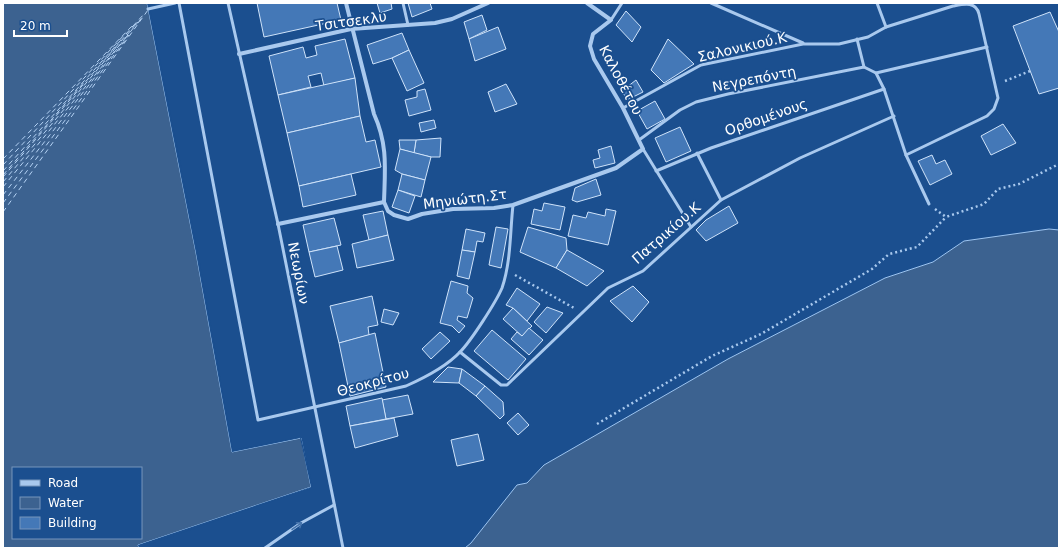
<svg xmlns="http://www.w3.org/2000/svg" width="1062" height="551" font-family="'DejaVu Sans',sans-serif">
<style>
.water{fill:#3c6290;stroke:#9cc4f0;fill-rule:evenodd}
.pier{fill:#1b4f8f}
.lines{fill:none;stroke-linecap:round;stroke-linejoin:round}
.ferry{stroke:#b5d3f5;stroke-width:1;stroke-dasharray:5 4;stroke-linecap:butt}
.building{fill:#4478b7;stroke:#cfe3fa}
.path{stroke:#a9c9ee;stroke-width:2.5;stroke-dasharray:2 3;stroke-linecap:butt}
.service{stroke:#a9c9ee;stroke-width:3}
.minor{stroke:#a9c9ee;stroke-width:4}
.oneway{stroke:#4674ac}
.labels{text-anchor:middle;stroke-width:3.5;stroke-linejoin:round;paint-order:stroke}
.street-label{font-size:14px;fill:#fff;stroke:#1b4f8f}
</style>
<rect width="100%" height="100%" fill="#1b4f8f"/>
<g class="water">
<path d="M3 3H147L196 253 232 452 301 438 311 487 138 545 139 548H3ZM13 468H141V538H13Z"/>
<polygon points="1049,229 1059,230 1059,548 465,548 471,543 517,485 527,483 544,465 728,359 885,278 933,262 964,241"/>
</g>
<polygon class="pier" points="147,3 149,3 198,252 233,450 301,437 313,487 139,548 138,545 311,487 300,438 232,452 196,253"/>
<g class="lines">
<g class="ferry">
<polyline points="138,23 142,17"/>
<polyline points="133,26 145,13"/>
<polyline points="126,34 133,26"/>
<polyline points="127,35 136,24"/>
<polyline points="3,159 133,25"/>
<polyline points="3,165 126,33"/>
<polyline points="3,171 121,40"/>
<polyline points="3,175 86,80"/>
<polyline points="3,177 127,34"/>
<polyline points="3,182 118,45"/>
<polyline points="3,187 127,36"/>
<polyline points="3,195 138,22"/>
<polyline points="3,203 129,35"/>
<polyline points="3,212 148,10"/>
</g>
</g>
<g class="building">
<polygon points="257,3 337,3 341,20 264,37"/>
<polygon points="377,3 391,3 392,9 380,13"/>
<polygon points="408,3 430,3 432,9 412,17"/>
<polygon points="626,11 641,27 632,42 616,25"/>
<polygon points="1050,12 1059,32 1059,88 1039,94 1013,26"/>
<polygon points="482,15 487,30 469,39 464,22"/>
<polygon points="498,27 506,49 475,61 469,39"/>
<polygon points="402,33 409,50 392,58 373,64 367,45"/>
<polygon points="345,39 355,78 324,86 321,73 308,76 311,87 278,95 269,56 303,47 306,58 317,55 315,46"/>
<polygon points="668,39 694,64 664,83 651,70"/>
<polygon points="409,50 424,83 407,91 392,58"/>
<polygon points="355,78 360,116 287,133 278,95"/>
<polygon points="636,80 643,92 627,100 622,91"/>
<polygon points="506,84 517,104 495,112 488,92"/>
<polygon points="425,89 431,110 409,116 405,100 417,97 417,91"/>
<polygon points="655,101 665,119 647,129 637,111"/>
<polygon points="360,116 366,142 375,140 381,167 299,186 287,133"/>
<polygon points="434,120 436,128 421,132 419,123"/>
<polygon points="1003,124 1016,143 991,155 981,136"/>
<polygon points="680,127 691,151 666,162 655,138"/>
<polygon points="441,138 440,157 431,157 414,153 416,140"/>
<polygon points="399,140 416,140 414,153 400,149"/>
<polygon points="611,146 615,163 595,168 593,160 600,158 598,150"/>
<polygon points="400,149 431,157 425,180 402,174 395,170"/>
<polygon points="932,155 936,164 945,160 952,174 930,185 918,161"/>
<polygon points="351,174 356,195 303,207 299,186"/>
<polygon points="402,174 425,180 421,197 398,190"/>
<polygon points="596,179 601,195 577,202 572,200 575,188"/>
<polygon points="398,190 415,196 409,213 392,207"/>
<polygon points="544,203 565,207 560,230 531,224 534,209 542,211"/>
<polygon points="729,206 738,223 706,241 696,230 706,220"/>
<polygon points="606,209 616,211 608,245 568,236 573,215 586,218 588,212 605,216"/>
<polygon points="383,211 388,235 369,240 363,215"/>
<polygon points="334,218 341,245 309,252 303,225"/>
<polygon points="496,227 508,229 501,268 489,265"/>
<polygon points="528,227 566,238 567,250 556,268 520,252"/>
<polygon points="466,229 485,233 483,242 477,241 475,252 462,250"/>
<polygon points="388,235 394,260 357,268 352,244"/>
<polygon points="337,246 343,270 315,277 309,252"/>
<polygon points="462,250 475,252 469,279 457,276"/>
<polygon points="567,250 604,271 587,286 556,268"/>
<polygon points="451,281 468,286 467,293 473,298 467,318 458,316 457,320 465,326 459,333 452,326 440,323"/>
<polygon points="633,286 649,302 632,322 610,301"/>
<polygon points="517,288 540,304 527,321 513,308 506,305"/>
<polygon points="372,296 378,325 368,327 369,335 339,343 330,306"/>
<polygon points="547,307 563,313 546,333 534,322"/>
<polygon points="513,308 532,326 522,336 503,319"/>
<polygon points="384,309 399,313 393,325 381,322"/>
<polygon points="529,328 543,340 529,355 511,339 517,332 522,336"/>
<polygon points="492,330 526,359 508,380 474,351"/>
<polygon points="440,332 450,341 431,359 422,349"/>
<polygon points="375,333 386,387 350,396 339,343"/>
<polygon points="448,367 462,369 459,383 433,382"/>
<polygon points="462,369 485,386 476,396 459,383"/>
<polygon points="485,386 503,402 504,415 500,419 476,396"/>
<polygon points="408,395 413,414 386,419 382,400"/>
<polygon points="382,398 386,419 350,426 346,406"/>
<polygon points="518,413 529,425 518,435 507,423"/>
<polygon points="394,418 398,436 355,448 350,426"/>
<polygon points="478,434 484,460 457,466 451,440"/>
</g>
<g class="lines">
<g class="path">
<polyline points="1005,81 1030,71"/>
<polyline points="935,209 946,217 984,204 998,189 1019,184 1059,164"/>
<polyline points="515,275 574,308"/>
<polyline points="597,424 712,356 761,334 872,269 889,254 917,247 946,217"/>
</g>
<g class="service">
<path d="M179 3 258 420 406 386C424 378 446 367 460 352 471 341 496 302 502 288 511 262 510 232 513 205"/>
<polyline points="228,3 278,224 343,548"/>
<polyline points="403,3 408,25"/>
<polyline points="711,3 803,43"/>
<polyline points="877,3 886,27"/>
<polyline points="148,9 175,3"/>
<polyline points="611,20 622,3"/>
<polyline points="857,39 864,67"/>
<polyline points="876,73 884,89 906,155 929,204"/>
<path d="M623 108 701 65 803 44H839L868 37 886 27 953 6C964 4 976 1 979 14L998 98 994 109 987 116 906 155"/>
<polyline points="639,140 680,110 696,102 728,94 864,67 876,73 987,47"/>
<polyline points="643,149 691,227"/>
<polyline points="697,153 721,200"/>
<polyline points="656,171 711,148 884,89"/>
<polyline points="460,352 501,385 507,385 608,288 643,271 721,200 800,158 894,116"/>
<polyline points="265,548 301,523 334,505"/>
</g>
<g class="minor">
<path d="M346 3 374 114C388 145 385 169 384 202"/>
<polyline points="239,54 351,29 435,23 452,19 488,3"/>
<polyline points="384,202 388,211 394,215 408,219 422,214 453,209 494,208 513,205 616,168 643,149 623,108 594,59 590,46 593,34 611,20 587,3"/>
<polyline points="278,224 384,202"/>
</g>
</g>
<defs><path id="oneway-shaft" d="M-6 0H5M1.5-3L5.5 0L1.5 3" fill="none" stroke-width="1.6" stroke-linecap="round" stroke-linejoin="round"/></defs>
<use class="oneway" href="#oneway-shaft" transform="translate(297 526) rotate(-35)"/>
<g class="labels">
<g class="street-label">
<text transform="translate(351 21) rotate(-8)" y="5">Τσιτσεκλυ</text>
<text transform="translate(742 47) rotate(-13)" y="5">Σαλονικιού.Κ</text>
<text transform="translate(754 79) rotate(-11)" y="5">Νεγρεπόντη</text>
<text transform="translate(621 80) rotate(62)" y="5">Καλοθέτου</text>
<text transform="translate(766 117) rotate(-19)" y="5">Ορθομένους</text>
<text transform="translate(465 199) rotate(-7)" y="5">Μηνιώτη.Στ</text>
<text transform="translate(666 233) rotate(-41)" y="5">Πατρικίου.Κ</text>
<text transform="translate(299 273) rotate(79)" y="5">Νεωρίων</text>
<text transform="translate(373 382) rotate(-15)" y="5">Θεοκρίτου</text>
</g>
</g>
<rect width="1062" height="551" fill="none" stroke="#ffffff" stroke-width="8"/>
<rect x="12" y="467" width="130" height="72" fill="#1b4f8f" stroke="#7695bc"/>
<rect x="20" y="480" width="20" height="6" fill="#a9c9ee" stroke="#7695bc"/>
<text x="48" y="487" font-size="12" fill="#ffffff">Road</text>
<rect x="20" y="497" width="20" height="12" fill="#3c6290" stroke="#7695bc"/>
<text x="48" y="507" font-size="12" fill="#ffffff">Water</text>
<rect x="20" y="517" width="20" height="12" fill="#4478b7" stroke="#7695bc"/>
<text x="48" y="527" font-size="12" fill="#ffffff">Building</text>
<path d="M14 30v6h53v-6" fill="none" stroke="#ffffff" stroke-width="2"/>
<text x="20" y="30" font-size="12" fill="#ffffff" stroke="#1b4f8f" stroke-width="3" paint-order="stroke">20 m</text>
</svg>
